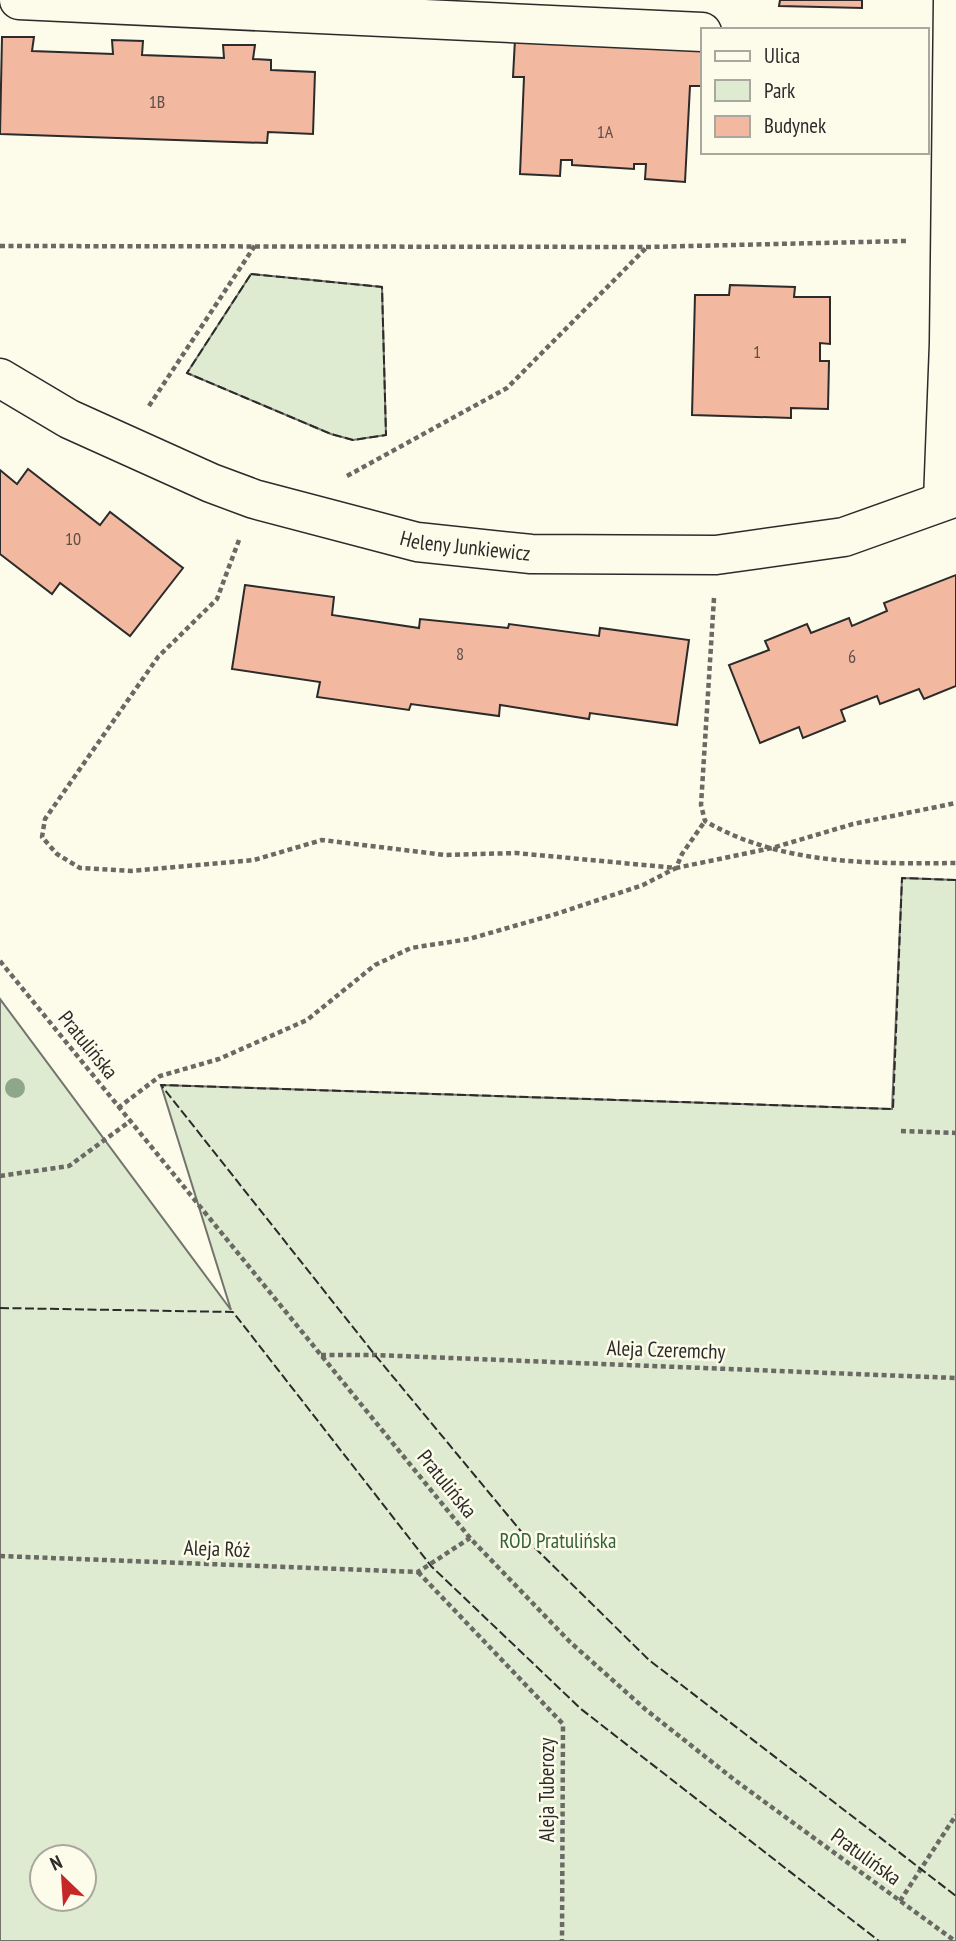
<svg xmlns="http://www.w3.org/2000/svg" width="956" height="1941" font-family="'PT Sans Narrow',sans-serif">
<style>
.green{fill:#deebd1;stroke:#74746e;stroke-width:2;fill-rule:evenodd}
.building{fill:#f2b8a0;stroke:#2b2b2b;stroke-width:2}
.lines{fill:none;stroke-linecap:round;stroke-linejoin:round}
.minor-casing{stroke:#2b2b2b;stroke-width:41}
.path{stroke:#6a6964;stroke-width:4.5;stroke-dasharray:5 3.5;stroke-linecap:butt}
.minor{stroke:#fdfbea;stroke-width:38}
.fence{stroke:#2b2b2b;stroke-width:2;stroke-dasharray:9 3.5;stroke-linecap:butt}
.tree{fill:#8ea78a}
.labels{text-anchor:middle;stroke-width:5;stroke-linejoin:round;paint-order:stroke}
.number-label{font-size:18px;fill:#5d4e48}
.street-label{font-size:21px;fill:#2b2b2b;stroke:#fdfbea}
.park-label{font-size:21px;fill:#34623c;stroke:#fdfbea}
</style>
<rect width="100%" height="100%" fill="#fdfbea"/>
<g class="green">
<polygon points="251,274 382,287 386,435 353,440 331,434 187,373"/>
<path d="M902 878 956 880V1941H0V999L231 1310 161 1085 892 1109ZM84 1857V1899H42V1857Z"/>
</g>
<g class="building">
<polygon points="780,0 862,0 862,8 779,6"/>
<polygon points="2,37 34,37 32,51 113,54 112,40 143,41 142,55 224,58 223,45 255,45 253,59 271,60 271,70 315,72 313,134 268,132 267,143 0,134"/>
<polygon points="515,39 702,49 702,86 690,86 685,182 645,179 646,164 634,164 634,169 572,165 572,160 561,160 560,176 520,174 524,77 513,77"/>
<polygon points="730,285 795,287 794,297 830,297 830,344 820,343 820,361 829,361 828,409 791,408 791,418 692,415 695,295 729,295"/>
<polygon points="28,469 100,525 110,512 183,568 130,636 60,583 52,594 0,554 0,470 17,484"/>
<polygon points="956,575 956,686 924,699 919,689 880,704 877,696 841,710 845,721 803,738 799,727 760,743 729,665 769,650 765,641 807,624 811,633 849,618 852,626 887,611 884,603"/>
<polygon points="245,585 334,597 332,615 419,628 420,619 508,628 509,624 599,636 600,628 689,640 677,725 590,713 589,719 500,705 499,716 411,704 409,710 317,697 320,682 232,669"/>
</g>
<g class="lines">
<g class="minor-casing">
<g id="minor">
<polyline points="19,0 702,32"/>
<path id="s1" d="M0 378 69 419 211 483 254 499 417 542 531 554 716 555 844 537 956 497"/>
<polyline points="943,501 949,343 953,0"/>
</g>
</g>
<g class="path">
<polyline points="0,246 647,247 906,241"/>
<polyline points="149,406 256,244"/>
<polyline points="347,476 507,388 647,247"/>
<polyline points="239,540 217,599 158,657 45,819 42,837 57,854 80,868 131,871 254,860 322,840 445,855 516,853 676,868 772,848 853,824 956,803"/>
<path d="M714 598 701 805 705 821C780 865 872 864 956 863"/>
<polyline points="0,961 470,1538 570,1642 645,1709 736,1781 955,1941"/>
<polyline points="118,1108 160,1076 219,1059 307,1020 375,965 411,948 469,939 556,914 643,885 676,868 682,854 705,821"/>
<polyline points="901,1131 956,1133"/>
<polyline points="0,1176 69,1166 129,1122"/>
<polyline points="321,1355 375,1355 956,1378"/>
<polyline points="0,1556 418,1572 470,1538"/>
<polyline points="418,1572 563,1724 562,1941"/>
<polyline points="900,1901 956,1815"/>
</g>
<use href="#minor" class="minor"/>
<g class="fence">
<polygon points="251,274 382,287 386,435 353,440 331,434 187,373"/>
<polyline points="956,880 902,878 893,1109 161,1085 375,1355 534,1547 649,1660 956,1896"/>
<polyline points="0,1308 233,1312 431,1566 581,1709 879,1941"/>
</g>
</g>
<circle class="tree" cx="15" cy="1088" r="10"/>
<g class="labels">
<g class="number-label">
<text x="157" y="108">1B</text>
<text x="605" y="138">1A</text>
<text x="757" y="358">1</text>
<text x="73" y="545">10</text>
<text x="460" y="660">8</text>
<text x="852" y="663">6</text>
</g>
<g class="street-label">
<text dy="7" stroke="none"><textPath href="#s1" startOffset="499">Heleny Junkiewicz</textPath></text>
<text transform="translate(88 1045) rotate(51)" y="7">Pratulińska</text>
<text transform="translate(666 1350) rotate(2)" y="7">Aleja Czeremchy</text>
<text transform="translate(447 1484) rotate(51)" y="7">Pratulińska</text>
<text transform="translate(217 1549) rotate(2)" y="7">Aleja Róż</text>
<text transform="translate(547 1790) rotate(-90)" y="7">Aleja Tuberozy</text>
<text transform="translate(866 1857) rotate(36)" y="7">Pratulińska</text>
</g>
<g class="park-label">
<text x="558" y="1548">ROD Pratulińska</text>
</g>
</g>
<rect x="701" y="28" width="228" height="126" fill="#fdfbea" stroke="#a9a89e" stroke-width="2"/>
<rect x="715" y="51" width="35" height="10" fill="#fdfbea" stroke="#a9a89e" stroke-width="2"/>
<text x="764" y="63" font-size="21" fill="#2b2b2b">Ulica</text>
<rect x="715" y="80" width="35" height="21" fill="#deebd1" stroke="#a9a89e" stroke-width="2"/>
<text x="764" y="98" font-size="21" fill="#2b2b2b">Park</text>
<rect x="715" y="116" width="35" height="21" fill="#f2b8a0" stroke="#a9a89e" stroke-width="2"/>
<text x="764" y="133" font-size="21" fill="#2b2b2b">Budynek</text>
<g transform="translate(63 1878) rotate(335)"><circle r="33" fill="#fdfbea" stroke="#a9a89e" stroke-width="2"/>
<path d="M0-5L12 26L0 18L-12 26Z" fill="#c62828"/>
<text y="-10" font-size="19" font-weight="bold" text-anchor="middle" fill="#2b2b2b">N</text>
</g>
</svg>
